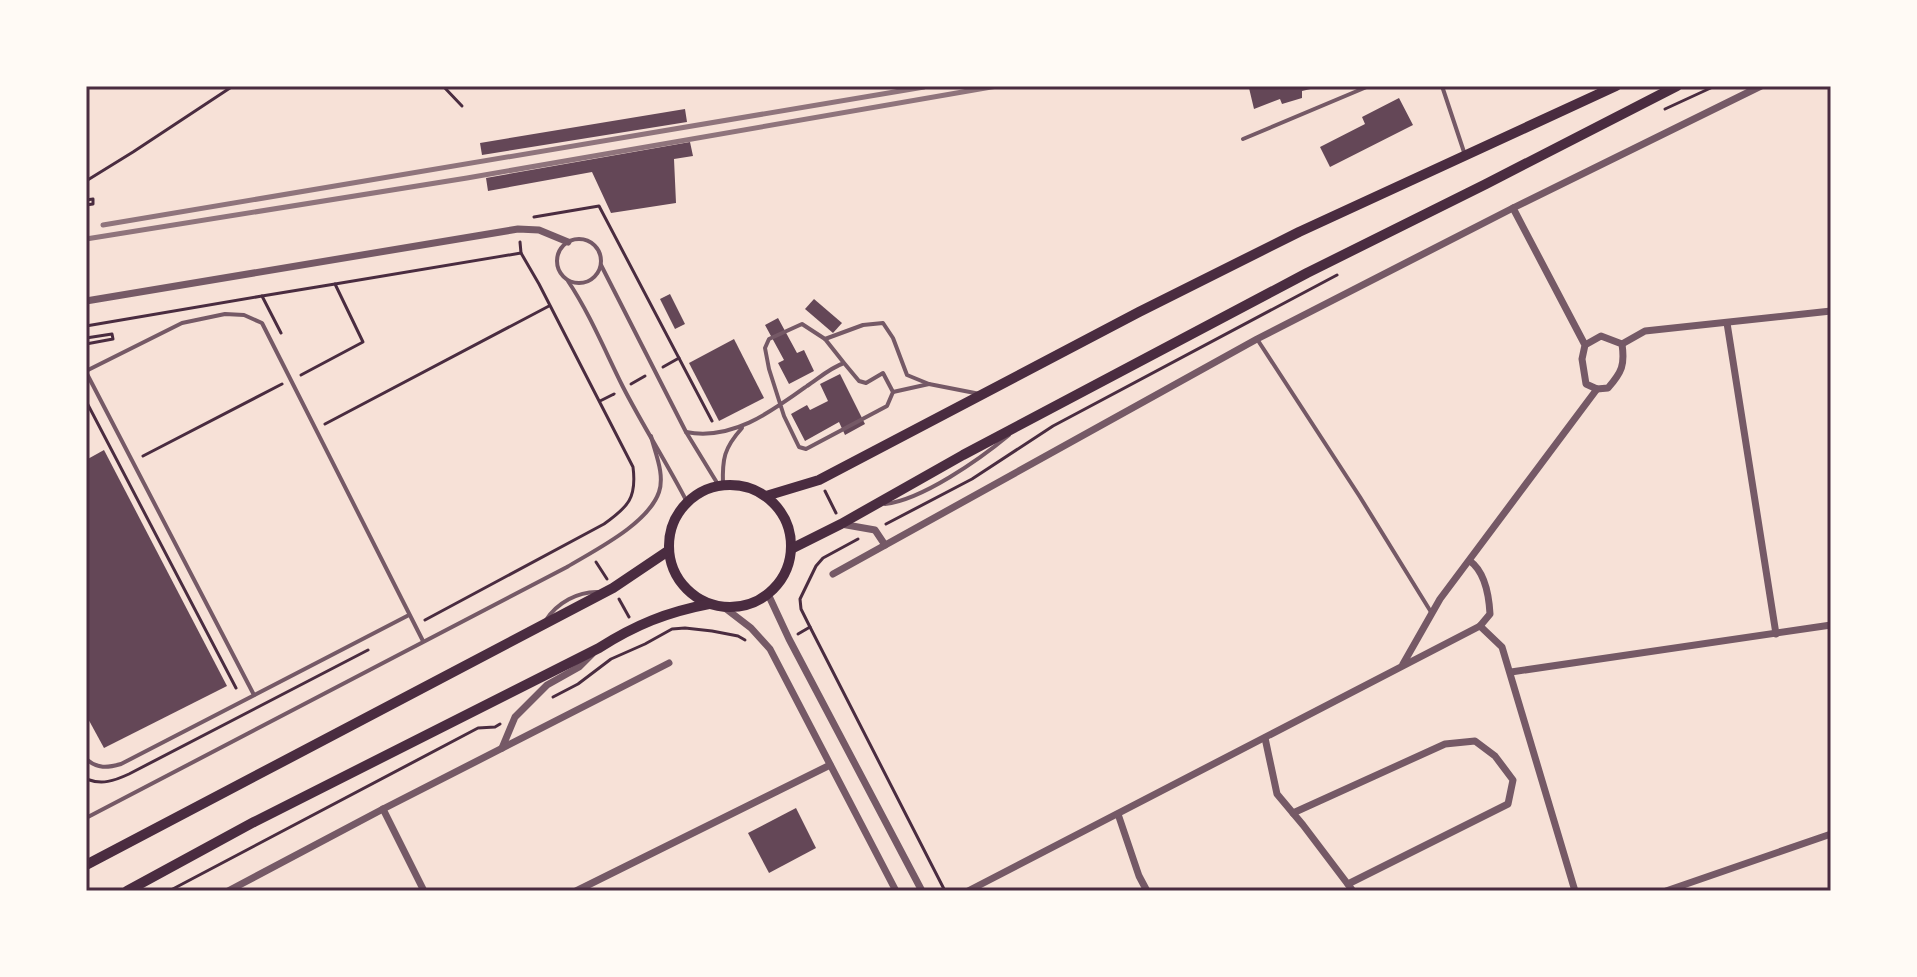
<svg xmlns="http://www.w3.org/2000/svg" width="1917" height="977" font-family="Karla,sans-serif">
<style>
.building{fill:#644757}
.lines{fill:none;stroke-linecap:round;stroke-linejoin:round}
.path{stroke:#4a2c40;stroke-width:3}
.service{stroke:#755966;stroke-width:4}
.minor{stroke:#755966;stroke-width:7}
.secondary{stroke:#4a2c40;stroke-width:10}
.rail{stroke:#8f747c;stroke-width:5}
.neatline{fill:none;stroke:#4a2c40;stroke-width:3}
</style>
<rect width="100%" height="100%" fill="#f7e1d7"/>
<g class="building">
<polygon points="1255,86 1318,86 1319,87 1302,91 1302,98 1282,104 1280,99 1254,109 1249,88"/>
<polygon points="1399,98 1413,125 1330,167 1320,147 1365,124 1362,117"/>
<polygon points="685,109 687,122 482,155 480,143"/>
<polygon points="690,142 693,156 674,159 676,203 611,213 592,172 488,191 486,178"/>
<polygon points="670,294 685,324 675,329 660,299"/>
<polygon points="814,299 842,323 833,333 805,309"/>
<polygon points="778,318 797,353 804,350 814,371 789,384 778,363 784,360 765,325"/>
<polygon points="734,339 764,398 719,421 689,363"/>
<polygon points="840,374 865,424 845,435 839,422 805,441 791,414 807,405 810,410 828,401 820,384"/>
<polygon points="104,450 227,686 104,748 86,715 86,460"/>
<polygon points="796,808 816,848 769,873 748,833"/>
</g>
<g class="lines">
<g class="path">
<polyline points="443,86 462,106"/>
<polyline points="1665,109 1715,86"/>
<polyline points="86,181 133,152 233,86"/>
<polyline points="86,200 93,199 93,204 86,205"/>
<polyline points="534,217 599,206 712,421"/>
<polyline points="335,284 521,253 520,242"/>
<polyline points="262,296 335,284 363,342 301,375"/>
<polyline points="86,326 262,296 281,333"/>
<polyline points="86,338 112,334 113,339 86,344"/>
<polyline points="663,367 679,358"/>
<polyline points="631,384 645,376"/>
<polyline points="86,401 236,688"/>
<polyline points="600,401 614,394"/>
<polyline points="325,424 549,306"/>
<polyline points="143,456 282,384"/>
<polyline points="825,491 836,513"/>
<polyline points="886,524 972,479 1053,426 1337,275"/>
<polyline points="596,562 607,579"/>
<polyline points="619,599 629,617"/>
<path d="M425 620 604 524C628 507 637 498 633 467L539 284 521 253"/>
<polyline points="810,627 945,891"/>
<polyline points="798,634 810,627 801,609 800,599 816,566 823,558 858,539"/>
<polyline points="553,697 578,684 611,659 645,644 672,629 685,628 712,631 738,636 745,640"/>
<path d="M86 779C102 785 114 781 129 774L368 650"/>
<polyline points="169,891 478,728 495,727 500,724"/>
</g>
<g class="service">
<polyline points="1442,86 1465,155"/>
<polyline points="1243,139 1369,86"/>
<circle cx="579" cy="261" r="22"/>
<polyline points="601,265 686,432 719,486"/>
<path d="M568 281C590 314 605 351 623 387 643 426 667 463 687 502"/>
<polyline points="825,339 863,325 883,323 893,338 907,375 929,384 980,394"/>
<polyline points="1257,339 1360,497 1431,612"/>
<polyline points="86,371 182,323 225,314 244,315 262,323 423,641"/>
<polyline points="86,372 254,695"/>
<polyline points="893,392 929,384"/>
<path d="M686 432C732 441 771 412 807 386 819 378 830 368 844 363L859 381 866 383 883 373 893 392 887 406 806 449 799 447 784 416 769 369 765 348 769 339 802 324 825 339 844 363"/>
<path d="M723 485C722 459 724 448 742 428"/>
<path d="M885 504C922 500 980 459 1009 435"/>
<path d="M546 620C557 603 578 591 599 592"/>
<path d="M86 759C98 769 107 768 121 764L409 615"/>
<path d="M86 818 567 567C595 550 648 524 659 492 665 474 655 453 651 436"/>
</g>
<g class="minor">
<path d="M1513 208 1585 345 1582 359 1586 384 1597 389 1608 388C1622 372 1625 365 1622 344L1601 336 1585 345"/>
<polyline points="86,301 518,229 539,230 568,242"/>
<polyline points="1727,323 1776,634"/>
<polyline points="1622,344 1645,331 1831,311"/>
<polyline points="841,524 875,530 885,545"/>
<polyline points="833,574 1257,339 1513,208 1761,86"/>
<polyline points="768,594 789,639 922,891"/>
<polyline points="725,608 751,628 770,649 896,891"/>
<polyline points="1480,626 1502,647 1575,891"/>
<polyline points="1403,664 1440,599 1597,389"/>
<polyline points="1511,672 1831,625"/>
<polyline points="1265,738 1277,794 1303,825 1353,891"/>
<polyline points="502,748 515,717 547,685 579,667 592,654"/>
<polyline points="383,809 424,891"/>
<polyline points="1293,813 1445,744 1475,741 1495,756 1513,780 1508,804 1348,884"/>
<polyline points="1118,814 1139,876 1147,891"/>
<polyline points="228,891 383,809 669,663"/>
<polyline points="576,891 830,765"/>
<path d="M968 891 1480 626 1490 614C1489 596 1485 572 1470 561"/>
<polyline points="1666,891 1831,834"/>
</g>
<g class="secondary">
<circle cx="730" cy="546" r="61"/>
<polyline points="766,496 819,480 1139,312 1299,232 1616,86"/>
<polyline points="791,549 841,524 963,455 1307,273 1486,184 1677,86"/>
<polyline points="86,865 613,588 668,551"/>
<path d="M127 891 254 822 599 648C635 625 667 612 709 604"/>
</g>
<g class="rail">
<polyline points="103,225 924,87"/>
<polyline points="86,239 467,178 997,86"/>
</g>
</g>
<rect width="1917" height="977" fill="none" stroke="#fffaf5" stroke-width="176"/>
<rect x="88" y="88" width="1741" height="801" class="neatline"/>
</svg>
